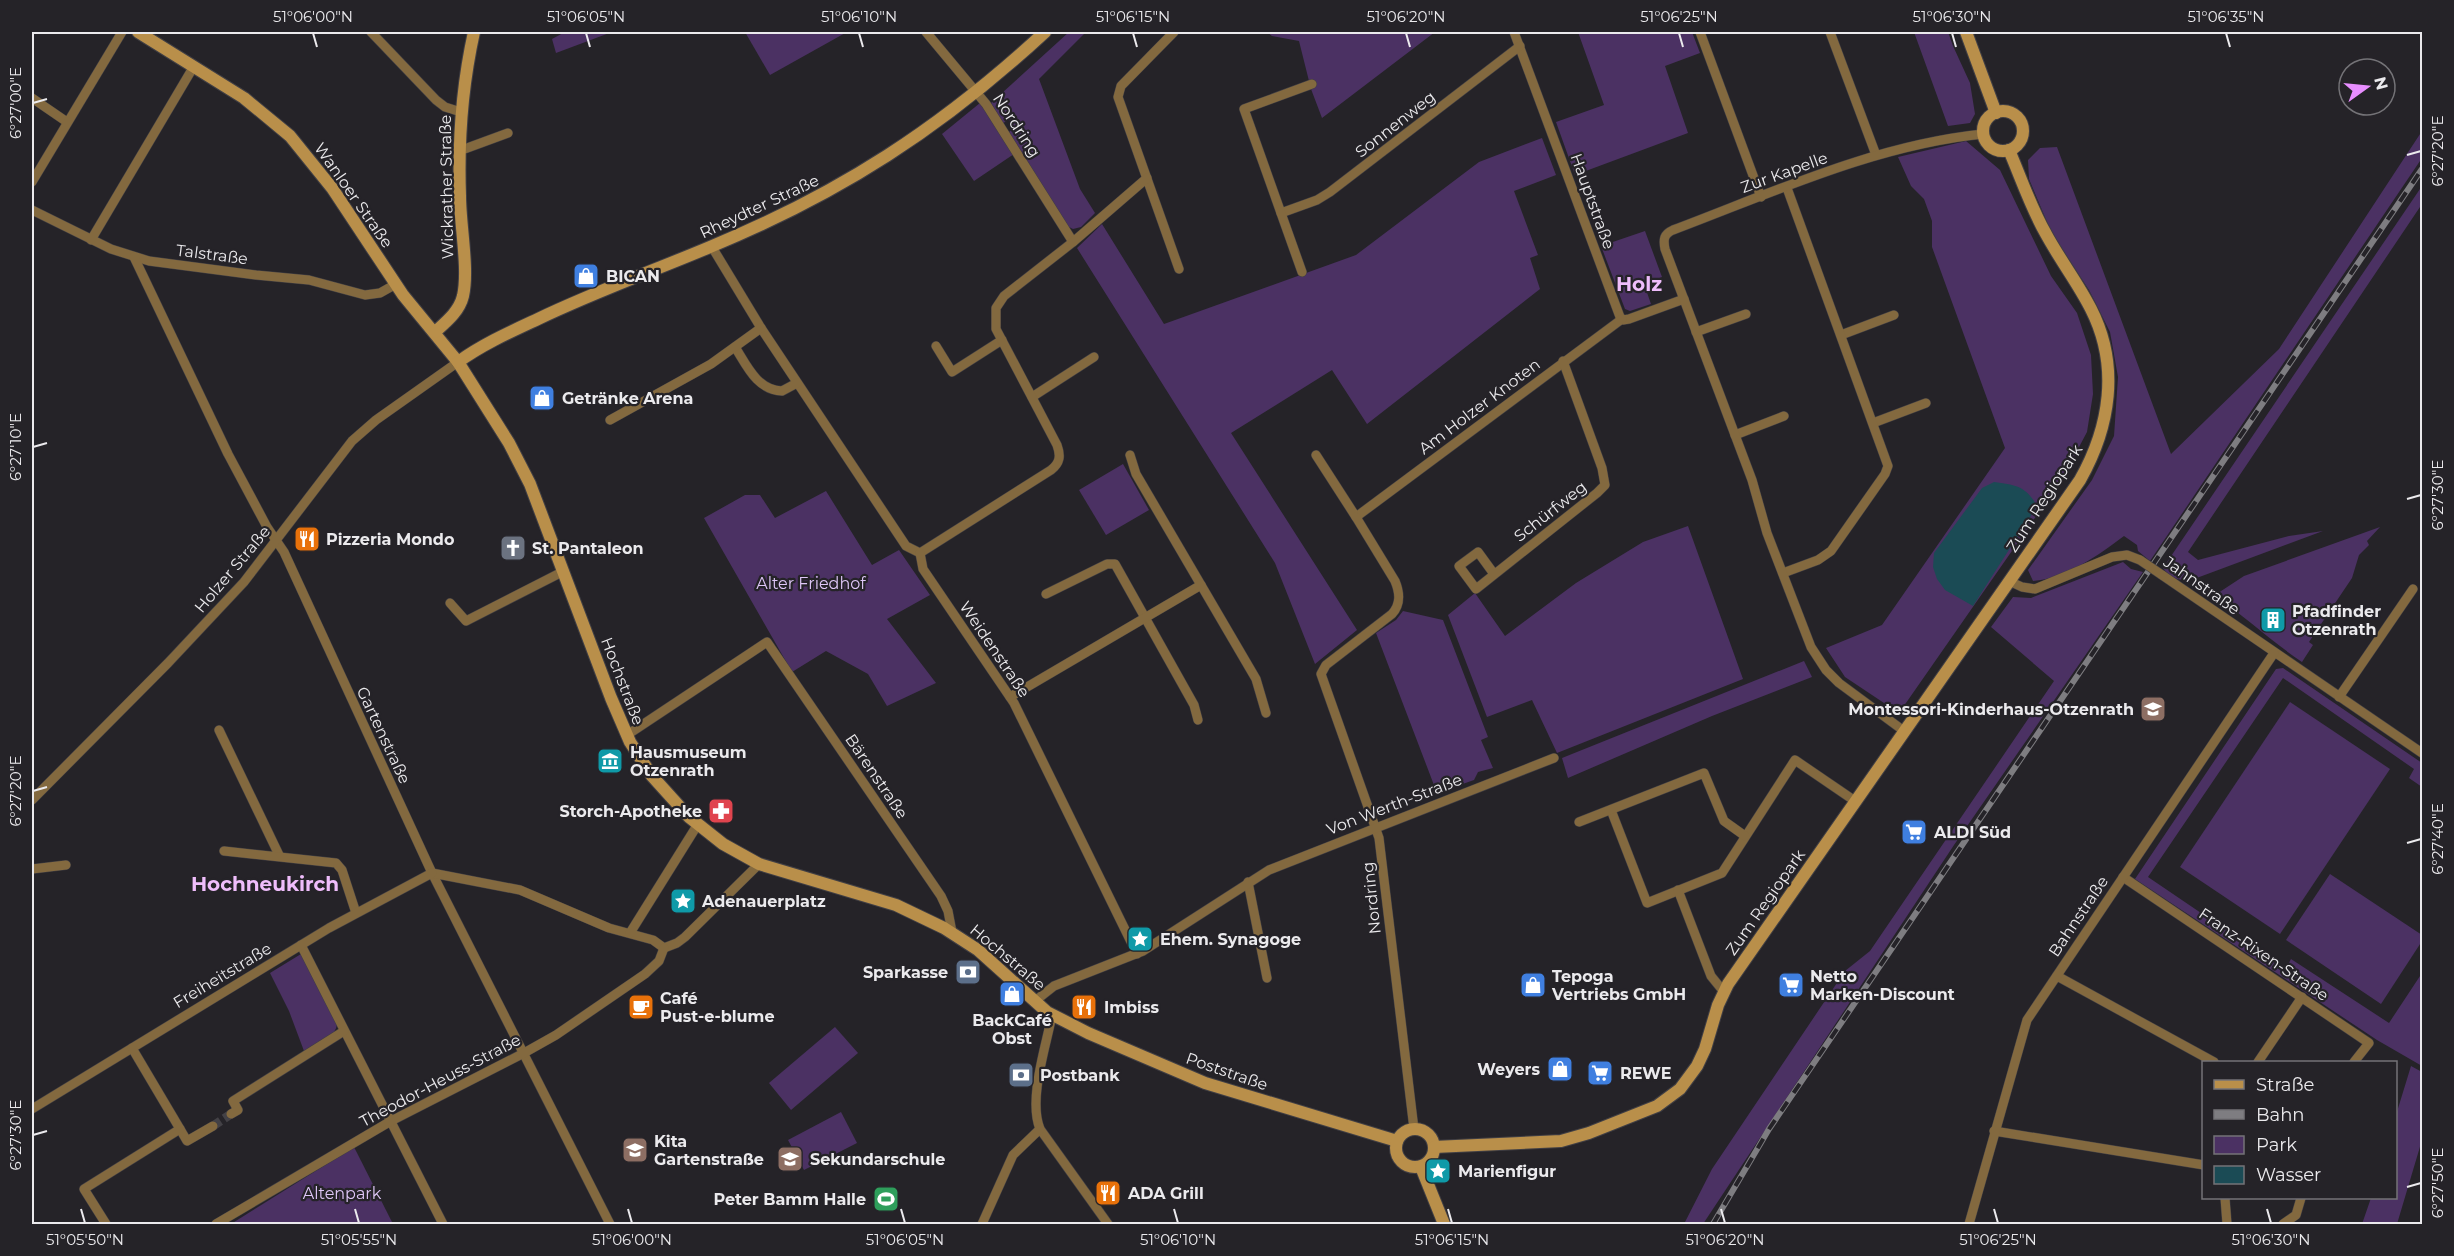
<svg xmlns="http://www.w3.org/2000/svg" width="2454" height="1256" font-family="Montserrat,sans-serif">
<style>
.green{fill:#4b3163}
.water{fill:#1b4b55}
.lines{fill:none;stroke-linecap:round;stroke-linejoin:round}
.street-tunnel{stroke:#434146;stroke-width:9;stroke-dasharray:9 4.5;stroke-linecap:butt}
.street-casing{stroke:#413f44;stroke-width:10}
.secondary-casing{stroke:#413f44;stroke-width:14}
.street{stroke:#83693f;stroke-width:9}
.secondary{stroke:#b98f4a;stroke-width:12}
.rail-casing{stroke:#7e7d81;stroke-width:6}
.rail{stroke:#252328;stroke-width:4;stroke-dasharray:11;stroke-linecap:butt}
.street-bridge-casing{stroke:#413f44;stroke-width:10;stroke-linecap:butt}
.street-bridge{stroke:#83693f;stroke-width:9}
.ticks{fill:none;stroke:#ebeaed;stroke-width:2}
.labels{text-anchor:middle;stroke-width:4.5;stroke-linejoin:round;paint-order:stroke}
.street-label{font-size:16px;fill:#ebeaed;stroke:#252328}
.poi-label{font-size:16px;font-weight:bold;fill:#ebeaed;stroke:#252328;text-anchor:start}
.park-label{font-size:16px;fill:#dfc7f8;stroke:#252328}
.quarter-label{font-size:20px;font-weight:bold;fill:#efbdfb;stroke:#252328}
.neatline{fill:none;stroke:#ebeaed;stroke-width:2}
.ticks-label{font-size:15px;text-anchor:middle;fill:#ebeaed}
</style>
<rect width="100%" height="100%" fill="#252328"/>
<g class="green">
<polygon points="565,32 612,32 556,53 552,39"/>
<polygon points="745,32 847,32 770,75"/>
<polygon points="1069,32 1086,32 1039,79 1080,189 1095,213 1081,227 1073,229 1067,226 1009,132 1014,128 1009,120 1003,123 991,103"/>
<polygon points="1267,32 1435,32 1322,118 1311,89 1299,41 1272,36"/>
<polygon points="1578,32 1692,32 1700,53 1665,66 1688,133 1575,175 1556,122 1604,105"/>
<polygon points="1914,32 1948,32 1953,46 1970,83 1975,114 1970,123 1948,126"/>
<polygon points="980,103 1014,154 974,181 942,134"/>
<path d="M2422 131V158L2150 561 2138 551 2137 545 2124 536C2099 555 2065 579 2033 581L2028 570 2092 480 2114 436 2118 377 2110 332 2089 290 2052 234 2029 179 2028 160 2040 148 2057 147 2171 454 2279 349Z"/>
<polygon points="1542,138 1556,175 1514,191 1538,255 1530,258 1540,289 1367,424 1332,370 1231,433 1357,630 1315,664 1275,563 1077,248 1102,224 1164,324 1356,255 1479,162"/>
<polygon points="1966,141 2000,170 2051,276 2077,313 2091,355 2093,394 2087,432 2062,479 1899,713 1845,677 1826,648 1882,625 2005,448 1932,247 1932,221 1924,199 1911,186 1898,157"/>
<path d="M2422 186V204L2188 552 2198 560 2289 536 2323 531 2194 579C2180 581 2172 580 2163 568Z"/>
<polygon points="1645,231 1662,277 1644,284 1651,304 1630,311 1625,309 1601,246"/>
<polygon points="1123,464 1149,510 1106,535 1079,490"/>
<polygon points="826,491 872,565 899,550 930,595 887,619 936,683 887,706 868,674 826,651 792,672 704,518 745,495 760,495 775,518"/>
<polygon points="1688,526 1743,679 1557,753 1532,700 1487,717 1448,615 1475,593 1505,636 1576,583 1643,542"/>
<path d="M2380 527 2367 541 2369 545 2359 555 2352 578 2309 642 2313 645 2302 662C2271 641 2245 617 2215 595L2244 576Z"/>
<polygon points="2123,562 2131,569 2143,572 1954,845 1703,1224 1684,1224 1712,1169 1845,971 1870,951 2054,681 1991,627 2013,597 2031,598"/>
<polygon points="1403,611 1443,620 1488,737 1481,740 1493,768 1478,772 1474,780 1437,793 1376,633 1396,620"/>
<polygon points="1804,661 1812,677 1712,716 1568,778 1562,758"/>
<polygon points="2283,668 2422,763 2422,787 2409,778 2414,769 2283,678 2148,877 2285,970 2291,959 2389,1023 2422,973 2422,1066 2377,1040 2135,879 2276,669"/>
<polygon points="2290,702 2390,769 2280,934 2180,867"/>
<polygon points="2330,874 2422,935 2422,941 2381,1004 2286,940"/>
<path d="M301 954 337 1022C338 1037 316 1044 304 1051L289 1011 270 973Z"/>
<polygon points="835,1027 858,1053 791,1110 769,1083"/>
<polygon points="2411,1066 2422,1072 2422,1140 2397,1224 2362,1224 2371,1198 2396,1198 2396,1115"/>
<polygon points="841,1112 857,1143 804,1170 788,1140"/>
<polygon points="354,1147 393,1224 231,1224"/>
</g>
<path class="water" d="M1994 482C2016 485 2026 486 2037 506L1973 606 1945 590 1937 579 1933 567 1934 553 1982 488Z"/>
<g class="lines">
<polyline class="street-tunnel" points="213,1126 231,1114"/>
<g class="street-casing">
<g id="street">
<polyline points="371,32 436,100 445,107 461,112"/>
<polyline points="926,32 986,104 1073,242"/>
<polyline points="1174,32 1121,86 1118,97 1179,269"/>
<polyline points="1514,32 1620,317 1623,320 1629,319 1684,299"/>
<polyline points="1700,32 1761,197"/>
<polyline points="1830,32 1876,155"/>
<polyline points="32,98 67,122"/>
<polyline points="459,151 508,133"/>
<polyline points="32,182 122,32"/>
<polyline points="32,210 111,249 149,261 256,275 309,280 365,295 380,293 396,284"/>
<polyline points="1281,213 1317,200 1330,192 1520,46"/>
<polyline points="91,240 194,66"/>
<polyline points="712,247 761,328 906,546 920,553"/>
<polyline points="134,257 228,454 267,527 284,552 432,873 610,1224"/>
<polyline points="1302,272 1244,109 1312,84"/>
<polyline points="1696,332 1746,314"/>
<polyline points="1841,335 1894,315"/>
<polyline points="936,346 952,372 1002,340"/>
<path d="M735 347C747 366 757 390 782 391L797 383"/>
<polyline points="1032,397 1094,357"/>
<polyline points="610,420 711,364 761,328"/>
<polyline points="1873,423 1926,403"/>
<polyline points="1735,435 1784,416"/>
<polyline points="1130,455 1136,474 1201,585"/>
<polyline points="1316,455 1356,517 1622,319"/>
<path d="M1356 517 1395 581C1400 593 1401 604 1392 614L1326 665 1321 674 1379 838 1414 1129"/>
<path d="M920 553 1051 470C1060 463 1061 456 1057 445L996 329V308L1004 296 1073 242 1147 178"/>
<polyline points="920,553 923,569 1014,703 1137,954"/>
<polyline points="1783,573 1818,560 1831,551 1885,474 1888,466 1787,188"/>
<polyline points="1494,574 1478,552 1459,566 1476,589 1597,493 1605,485 1602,468 1563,361"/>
<polyline points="2162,575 2422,753"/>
<polyline points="2009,581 2022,587 2035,589 2112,557 2127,555 2140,560"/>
<polyline points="1046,594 1107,564 1115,564 1194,705 1198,720"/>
<polyline points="450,603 466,621 564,571"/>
<polyline points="1010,697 1201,585 1256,679 1266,713"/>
<polyline points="2339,697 2413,589"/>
<polyline points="219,730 279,855"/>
<path d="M1904 731 1839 683 1826 670 1811 647 1767 533 1752 480 1665 249C1663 239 1664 234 1673 230 1774 192 1875 145 1983 134"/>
<polyline points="627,735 767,642 941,896 948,911 952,932"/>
<polyline points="32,800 168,663 244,582 352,441 376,420 458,362"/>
<polyline points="1611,810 1647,903 1722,873 1795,760 1855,801"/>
<polyline points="1579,822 1704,773 1724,821 1745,836"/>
<polyline points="224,851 336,863 342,870 356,913"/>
<polyline points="32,869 66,865"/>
<polyline points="432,873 520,890 609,928 653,940 664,948"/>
<polyline points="2123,877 2369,1043 2354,1062"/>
<polyline points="1248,882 1267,978"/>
<polyline points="1678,890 1711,976 1724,992"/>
<polyline points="630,933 698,824"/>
<polyline points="301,945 443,1224"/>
<polyline points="664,948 677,943 685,937 759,864"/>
<polyline points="2057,976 2214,1062"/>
<polyline points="1035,1001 1054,986 1143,951 1269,870 1554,758"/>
<path d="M1052 1015C1046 1047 1028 1099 1040 1129L1108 1224"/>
<polyline points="2258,1062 2302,997"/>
<polyline points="32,1109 329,928 432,873"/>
<polyline points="231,1114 238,1110 233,1101 344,1031"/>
<polyline points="180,1129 187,1141 213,1126"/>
<polyline points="1994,1131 2204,1165"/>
<polyline points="2225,1198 2227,1224"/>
<polyline points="106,1224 84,1189 180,1129 132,1048"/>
<polyline points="216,1224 391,1121 524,1053 556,1035 645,974 659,961 664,948"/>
<polyline points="982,1224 1013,1155 1040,1129"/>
<polyline points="1969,1224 2027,1020 2274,653"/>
<polyline points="2283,1224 2296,1215 2301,1198"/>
</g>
</g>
<g class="secondary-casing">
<g id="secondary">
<polyline points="138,32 244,98 290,136 332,188 403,295 458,362 509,443 530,484 611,698 630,742 652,776 689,817 723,844 759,864 896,905 944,928 978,950 1047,1012 1088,1033 1205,1083 1397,1141"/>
<polyline points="1966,32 1996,113"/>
<circle cx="2003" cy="131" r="20"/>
<path d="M435 332C446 322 459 312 463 296 469 269 460 225 460 196 458 140 462 86 474 32"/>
<path d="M458 362C483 344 510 332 538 319 594 292 653 271 710 247 841 193 941 128 1045 32"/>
<circle cx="1415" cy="1148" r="19"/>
<path d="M1434 1147 1561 1141 1589 1133 1657 1106 1680 1089 1697 1066 1705 1049 1718 1005 1728 984 2080 480C2110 427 2120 366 2091 309 2078 283 2060 260 2046 234 2031 208 2021 178 2009 150"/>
<polyline points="1421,1167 1444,1224"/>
</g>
</g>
<use href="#street" class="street"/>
<use href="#secondary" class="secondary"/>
<g class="rail-casing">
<polyline id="rail" points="1713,1224 1769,1129 2422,169"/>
</g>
<use href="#rail" class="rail"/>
<g class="street-bridge-casing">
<polyline id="street-bridge" points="2140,560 2162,575"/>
</g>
<use href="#street-bridge" class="street-bridge"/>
</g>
<path class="ticks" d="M313 33 317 47M586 33 590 47M859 33 863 47M1133 33 1137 47M1406 33 1410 47M1679 33 1683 47M1952 33 1956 47M2226 33 2230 47M33 103 47 99M2407 155 2421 151M33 447 47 443M2407 499 2421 495M33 791 47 787M2407 843 2421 839M33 1135 47 1131M2407 1187 2421 1183M81 1209 85 1223M355 1209 359 1223M628 1209 632 1223M901 1209 905 1223M1174 1209 1178 1223M1448 1209 1452 1223M1721 1209 1725 1223M1994 1209 1998 1223M2267 1209 2271 1223"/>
<defs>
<g id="shop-square" transform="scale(1.35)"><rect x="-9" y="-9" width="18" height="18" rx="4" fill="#3f7fe0" stroke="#252328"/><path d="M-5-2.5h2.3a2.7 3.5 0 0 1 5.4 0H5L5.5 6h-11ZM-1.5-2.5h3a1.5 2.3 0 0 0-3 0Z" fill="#fff"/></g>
<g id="restaurant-square" transform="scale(1.35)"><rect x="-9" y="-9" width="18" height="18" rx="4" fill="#e8710a" stroke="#252328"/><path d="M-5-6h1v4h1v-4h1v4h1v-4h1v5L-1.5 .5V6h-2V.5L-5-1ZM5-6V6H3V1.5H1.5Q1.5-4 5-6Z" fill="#fff"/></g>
<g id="church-square" transform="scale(1.35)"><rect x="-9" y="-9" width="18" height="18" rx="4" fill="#6b7280" stroke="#252328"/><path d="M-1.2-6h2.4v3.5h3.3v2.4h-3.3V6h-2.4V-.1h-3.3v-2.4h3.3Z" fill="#fff"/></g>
<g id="building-square" transform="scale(1.35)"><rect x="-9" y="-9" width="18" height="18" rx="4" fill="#0f9aa8" stroke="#252328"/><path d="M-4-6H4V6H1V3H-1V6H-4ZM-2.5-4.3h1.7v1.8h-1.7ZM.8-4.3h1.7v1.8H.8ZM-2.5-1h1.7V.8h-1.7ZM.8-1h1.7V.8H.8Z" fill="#fff"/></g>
<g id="school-square" transform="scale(1.35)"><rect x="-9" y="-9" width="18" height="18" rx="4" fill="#8d6e63" stroke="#252328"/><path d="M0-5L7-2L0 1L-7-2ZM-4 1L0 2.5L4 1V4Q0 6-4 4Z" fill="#fff"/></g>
<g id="museum-square" transform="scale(1.35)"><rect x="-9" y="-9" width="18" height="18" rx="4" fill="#0f9aa8" stroke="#252328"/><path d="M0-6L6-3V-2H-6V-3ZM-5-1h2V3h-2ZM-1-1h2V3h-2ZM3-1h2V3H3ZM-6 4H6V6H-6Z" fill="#fff"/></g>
<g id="pharmacy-square" transform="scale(1.35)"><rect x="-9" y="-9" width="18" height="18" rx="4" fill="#e0444e" stroke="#252328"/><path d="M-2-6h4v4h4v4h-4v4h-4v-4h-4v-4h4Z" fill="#fff"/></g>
<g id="supermarket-square" transform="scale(1.35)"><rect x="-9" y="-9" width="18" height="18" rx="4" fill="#3f7fe0" stroke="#252328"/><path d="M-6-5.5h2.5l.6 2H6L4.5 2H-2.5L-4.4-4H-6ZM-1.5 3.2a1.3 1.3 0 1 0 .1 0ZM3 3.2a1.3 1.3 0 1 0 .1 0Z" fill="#fff"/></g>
<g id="sight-square" transform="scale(1.35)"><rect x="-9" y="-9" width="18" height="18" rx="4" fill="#0f9aa8" stroke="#252328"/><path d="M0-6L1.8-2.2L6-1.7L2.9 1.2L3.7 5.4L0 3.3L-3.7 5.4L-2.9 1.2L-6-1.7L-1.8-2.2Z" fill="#fff"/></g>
<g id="bank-square" transform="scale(1.35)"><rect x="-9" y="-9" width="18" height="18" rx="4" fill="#5c6f8a" stroke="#252328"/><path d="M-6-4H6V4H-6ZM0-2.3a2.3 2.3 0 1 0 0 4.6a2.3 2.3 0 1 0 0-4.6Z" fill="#fff"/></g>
<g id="cafe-square" transform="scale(1.35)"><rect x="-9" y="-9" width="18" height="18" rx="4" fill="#e8710a" stroke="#252328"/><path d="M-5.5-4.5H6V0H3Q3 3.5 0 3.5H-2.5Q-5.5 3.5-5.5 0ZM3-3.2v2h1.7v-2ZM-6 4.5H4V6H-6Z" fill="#fff"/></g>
<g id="stadium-square" transform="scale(1.35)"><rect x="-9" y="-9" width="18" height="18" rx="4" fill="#2e9e5b" stroke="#252328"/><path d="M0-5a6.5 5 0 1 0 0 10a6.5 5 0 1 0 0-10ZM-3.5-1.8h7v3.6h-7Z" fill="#fff"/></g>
</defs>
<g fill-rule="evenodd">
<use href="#shop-square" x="586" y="276"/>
<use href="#shop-square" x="542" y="398"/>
<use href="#restaurant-square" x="307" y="539"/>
<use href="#church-square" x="513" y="548"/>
<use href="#building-square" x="2273" y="620"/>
<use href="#school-square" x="2153" y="709"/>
<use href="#museum-square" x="610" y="761"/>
<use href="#pharmacy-square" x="721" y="811"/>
<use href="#supermarket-square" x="1914" y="832"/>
<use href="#sight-square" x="683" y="901"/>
<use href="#sight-square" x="1140" y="939"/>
<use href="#bank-square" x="968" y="972"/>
<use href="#shop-square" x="1533" y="985"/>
<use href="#supermarket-square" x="1791" y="985"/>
<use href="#shop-square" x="1012" y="994"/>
<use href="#cafe-square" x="641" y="1007"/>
<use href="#restaurant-square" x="1084" y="1007"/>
<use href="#shop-square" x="1560" y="1069"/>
<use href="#supermarket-square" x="1600" y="1073"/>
<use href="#bank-square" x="1021" y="1075"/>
<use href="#school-square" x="635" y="1150"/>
<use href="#school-square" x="790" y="1159"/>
<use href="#sight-square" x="1438" y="1171"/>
<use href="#restaurant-square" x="1108" y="1193"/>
<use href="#stadium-square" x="886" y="1199"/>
</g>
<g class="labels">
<g class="street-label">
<text transform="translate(1395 124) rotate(-38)" y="6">Sonnenweg</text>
<text transform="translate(1017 125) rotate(57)" y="6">Nordring</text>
<text transform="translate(1784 172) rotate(-20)" y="6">Zur Kapelle</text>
<text transform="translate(446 187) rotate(-91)" y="6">Wickrather Straße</text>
<text transform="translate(354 195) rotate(55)" y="6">Wanloer Straße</text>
<text transform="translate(1593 201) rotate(70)" y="6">Hauptstraße</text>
<text transform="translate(759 206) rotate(-25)" y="6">Rheydter Straße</text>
<text transform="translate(212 254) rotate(7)" y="6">Talstraße</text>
<text transform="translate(1479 406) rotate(-37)" y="6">Am Holzer Knoten</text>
<text transform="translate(2044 498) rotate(-57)" y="6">Zum Regiopark</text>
<text transform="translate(1550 511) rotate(-38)" y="6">Schürfweg</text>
<text transform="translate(232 569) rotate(-50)" y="6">Holzer Straße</text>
<text transform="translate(2202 585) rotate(35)" y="6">Jahnstraße</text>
<text transform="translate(995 649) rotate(56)" y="6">Weidenstraße</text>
<text transform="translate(623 681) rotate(69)" y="6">Hochstraße</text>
<text transform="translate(384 735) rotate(65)" y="6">Gartenstraße</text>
<text transform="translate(877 776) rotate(56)" y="6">Bärenstraße</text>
<text transform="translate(1394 804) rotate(-21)" y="6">Von Werth-Straße</text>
<text transform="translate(1371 898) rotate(-96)" y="6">Nordring</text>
<text transform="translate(1765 902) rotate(-55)" y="6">Zum Regiopark</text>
<text transform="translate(2078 916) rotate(-56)" y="6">Bahnstraße</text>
<text transform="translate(2264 954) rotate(34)" y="6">Franz-Rixen-Straße</text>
<text transform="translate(1008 957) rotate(40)" y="6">Hochstraße</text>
<text transform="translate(222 975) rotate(-31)" y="6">Freiheitstraße</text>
<text transform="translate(1227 1071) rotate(19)" y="6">Poststraße</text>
<text transform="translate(440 1080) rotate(-28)" y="6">Theodor-Heuss-Straße</text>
</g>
<g class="poi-label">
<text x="606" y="282">BICAN</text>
<text x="562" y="404">Getränke Arena</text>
<text x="326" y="545">Pizzeria Mondo</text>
<text x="532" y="554">St. Pantaleon</text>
<text x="2292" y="617">Pfadfinder<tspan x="2292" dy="18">Otzenrath</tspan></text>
<text x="2134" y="715" text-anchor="end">Montessori-Kinderhaus-Otzenrath</text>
<text x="630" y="758">Hausmuseum<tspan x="630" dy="18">Otzenrath</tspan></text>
<text x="702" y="817" text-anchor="end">Storch-Apotheke</text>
<text x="1934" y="838">ALDI Süd</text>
<text x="702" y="907">Adenauerplatz</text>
<text x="1160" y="945">Ehem. Synagoge</text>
<text x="948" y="978" text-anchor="end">Sparkasse</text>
<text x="1552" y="982">Tepoga<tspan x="1552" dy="18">Vertriebs GmbH</tspan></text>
<text x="1810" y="982">Netto<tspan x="1810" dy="18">Marken-Discount</tspan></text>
<text x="660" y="1004">Café<tspan x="660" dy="18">Pust-e-blume</tspan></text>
<text x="1104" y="1013">Imbiss</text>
<text x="1012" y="1026" text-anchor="middle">BackCafé<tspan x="1012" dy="18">Obst</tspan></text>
<text x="1540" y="1075" text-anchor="end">Weyers</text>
<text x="1620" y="1079">REWE</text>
<text x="1040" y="1081">Postbank</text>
<text x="654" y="1147">Kita<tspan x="654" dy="18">Gartenstraße</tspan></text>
<text x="810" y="1165">Sekundarschule</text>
<text x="1458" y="1177">Marienfigur</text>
<text x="1128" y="1199">ADA Grill</text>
<text x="866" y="1205" text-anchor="end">Peter Bamm Halle</text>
</g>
<g class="park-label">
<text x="811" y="589">Alter Friedhof</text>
<text x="342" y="1199">Altenpark</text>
</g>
<g class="quarter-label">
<text x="1639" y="291">Holz</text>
<text x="265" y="891">Hochneukirch</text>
</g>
</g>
<rect width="2454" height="1256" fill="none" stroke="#252328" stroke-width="66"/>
<rect x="2202" y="1061" width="195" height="138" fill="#252328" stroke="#747377" stroke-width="1.5"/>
<rect x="2214" y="1080" width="30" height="9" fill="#b98f4a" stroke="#747377" stroke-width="1.5"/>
<text x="2256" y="1091" font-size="18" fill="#ebeaed">Straße</text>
<rect x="2214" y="1110" width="30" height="9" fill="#7e7d81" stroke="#747377" stroke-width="1.5"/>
<text x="2256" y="1121" font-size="18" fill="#ebeaed">Bahn</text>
<rect x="2214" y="1136" width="30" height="18" fill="#4b3163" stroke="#747377" stroke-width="1.5"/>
<text x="2256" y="1151" font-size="18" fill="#ebeaed">Park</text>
<rect x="2214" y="1166" width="30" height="18" fill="#1b4b55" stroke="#747377" stroke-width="1.5"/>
<text x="2256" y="1181" font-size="18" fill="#ebeaed">Wasser</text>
<g transform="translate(2367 87) rotate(75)"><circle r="28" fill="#252328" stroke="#747377" stroke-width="1.5"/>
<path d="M0-4.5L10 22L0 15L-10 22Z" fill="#e88eff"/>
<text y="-9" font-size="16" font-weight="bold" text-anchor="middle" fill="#ebeaed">N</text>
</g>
<rect x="33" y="33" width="2388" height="1190" class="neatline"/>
<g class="ticks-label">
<text x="313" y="22">51°06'00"N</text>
<text x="586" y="22">51°06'05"N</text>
<text x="859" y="22">51°06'10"N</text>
<text x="1133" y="22">51°06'15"N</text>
<text x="1406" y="22">51°06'20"N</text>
<text x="1679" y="22">51°06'25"N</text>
<text x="1952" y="22">51°06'30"N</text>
<text x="2226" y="22">51°06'35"N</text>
<text transform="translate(16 103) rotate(-90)" y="5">6°27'00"E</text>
<text transform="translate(2438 151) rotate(-90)" y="5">6°27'20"E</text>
<text transform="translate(16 447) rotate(-90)" y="5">6°27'10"E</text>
<text transform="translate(2438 495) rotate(-90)" y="5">6°27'30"E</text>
<text transform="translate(16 791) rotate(-90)" y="5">6°27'20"E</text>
<text transform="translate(2438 839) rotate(-90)" y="5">6°27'40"E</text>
<text transform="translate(16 1135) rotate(-90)" y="5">6°27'30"E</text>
<text transform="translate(2438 1183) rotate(-90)" y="5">6°27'50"E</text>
<text x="85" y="1245">51°05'50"N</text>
<text x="359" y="1245">51°05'55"N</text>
<text x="632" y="1245">51°06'00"N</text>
<text x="905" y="1245">51°06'05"N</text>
<text x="1178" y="1245">51°06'10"N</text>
<text x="1452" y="1245">51°06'15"N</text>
<text x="1725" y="1245">51°06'20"N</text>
<text x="1998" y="1245">51°06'25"N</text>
<text x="2271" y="1245">51°06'30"N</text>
</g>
</svg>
